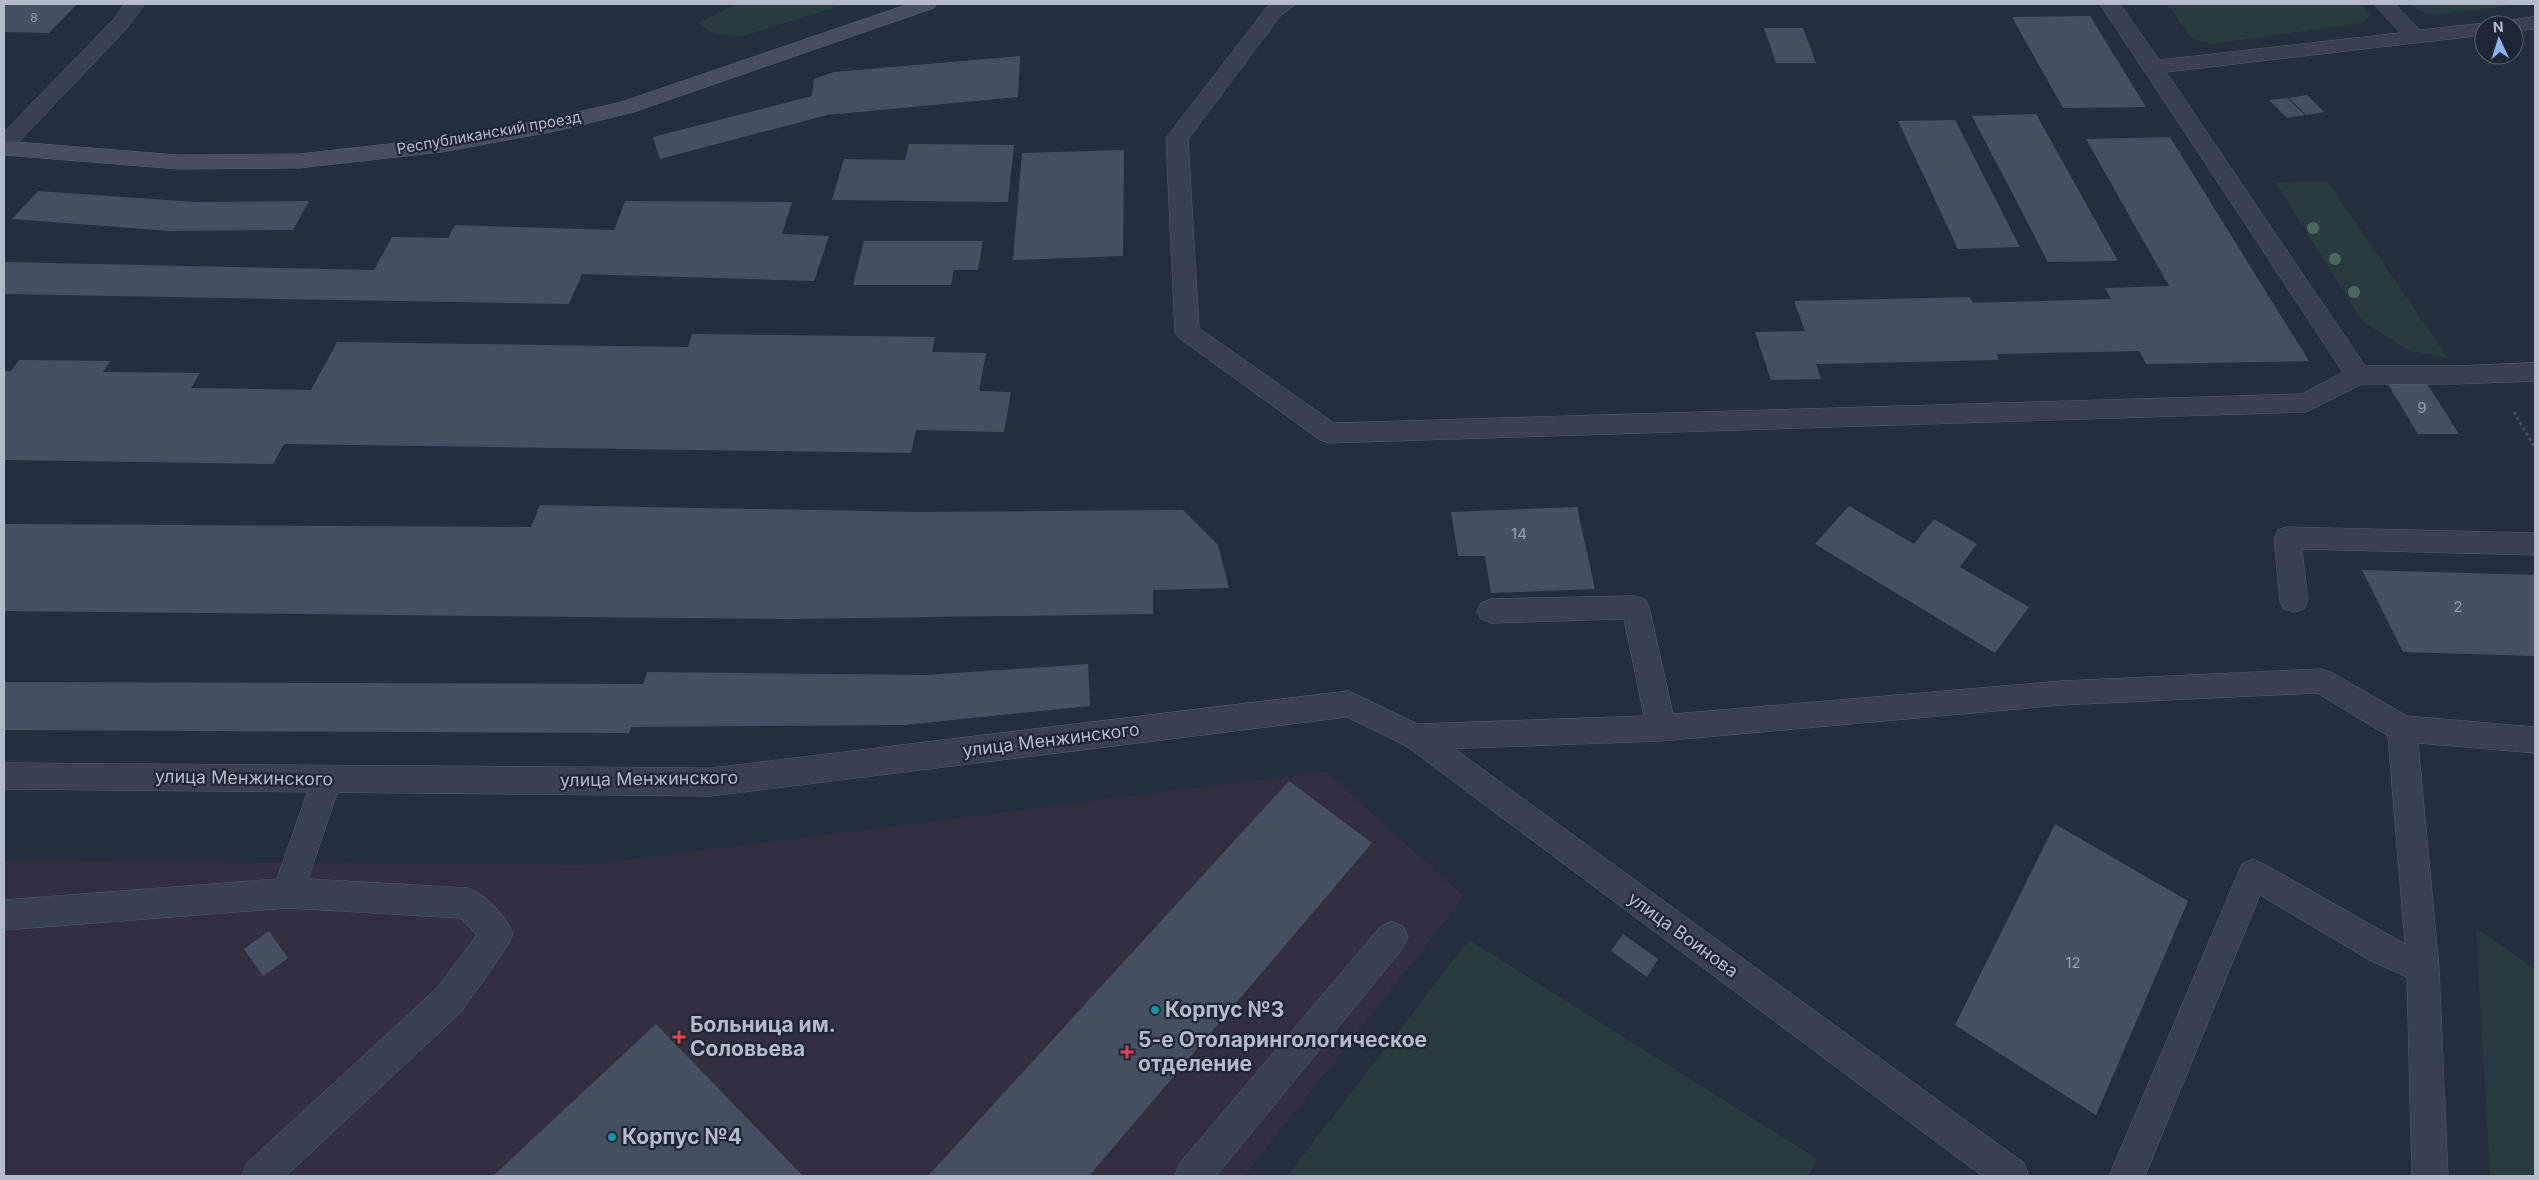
<svg xmlns="http://www.w3.org/2000/svg" width="2539" height="1180" font-family="Inter,sans-serif">
<style>
.medical{fill:#32303f}
.green{fill:#263c3f}
.building{fill:#455162}
.lines{fill:none;stroke-linecap:round;stroke-linejoin:round}
.service-casing{stroke:#565f6c;stroke-width:1}
.minor-casing{stroke:#565f6c;stroke-width:1}
.secondary-casing{stroke:#565f6c;stroke-width:1}
.path{stroke:#44595c;stroke-width:2.5;stroke-dasharray:3 3;stroke-linecap:butt}
.service{fill:#38414e;fill-rule:evenodd}
.minor{fill:#38414e;fill-rule:evenodd}
.secondary{fill:#465061;fill-rule:evenodd}
.tree{fill:#4b6a5d}
.culture-dot{fill:#0f9aa8;stroke:#1d2633;stroke-width:2}
.health-dot{fill:#e0444e;stroke:#1d2633;stroke-width:2}
.labels{text-anchor:middle;stroke-width:4.5;stroke-linejoin:round;paint-order:stroke}
.far-number-label{font-size:12px;fill:#98a1af}
.far-street-label{font-size:15px;fill:#b4bcc9;stroke:#1d2633}
.number-label{font-size:15px;fill:#98a1af}
.street-label{font-size:18px;fill:#b4bcc9;stroke:#1d2633}
.near-poi-label{font-size:21px;font-weight:bold;fill:#b4bcc9;stroke:#1d2633;text-anchor:start}
</style>
<rect width="100%" height="100%" fill="#242f3e"/>
<polygon class="medical" points="1326,772 1464,897 1244,1176 4,1176 4,861 588,865"/>
<g class="green">
<polygon points="737,4 846,4 740,37 712,33 698,23"/>
<polygon points="2167,4 2360,4 2371,15 2362,23 2212,44 2192,38"/>
<polygon points="2411,4 2509,4 2509,6 2433,15 2418,10"/>
<polygon points="2327,181 2448,358 2410,351 2363,322 2276,183"/>
<polygon points="2476,928 2535,969 2535,1176 2490,1176"/>
<polygon points="1469,940 1816,1158 1809,1176 1287,1176"/>
</g>
<g class="building">
<polygon points="4,4 77,4 49,33 4,32"/>
<polygon points="2090,16 2146,107 2063,108 2012,17"/>
<polygon points="1764,28 1803,28 1816,63 1776,63"/>
<polygon points="1020,56 1018,97 827,115 660,159 653,137 812,96 814,79 834,72"/>
<polygon points="2307,95 2324,112 2306,115 2289,98"/>
<polygon points="2287,98 2305,115 2287,118 2269,100"/>
<polygon points="2036,114 2118,261 2048,262 1972,116"/>
<polygon points="1955,120 2020,247 1958,249 1898,121"/>
<polygon points="2170,137 2309,361 2146,364 2139,351 1996,354 1999,360 1816,364 1821,379 1771,380 1755,332 1805,331 1794,301 1970,297 1973,303 2111,299 2105,288 2169,286 2086,139"/>
<polygon points="909,144 1014,145 1008,202 832,200 844,159 905,160"/>
<polygon points="1124,150 1123,256 1013,260 1022,153"/>
<polygon points="38,191 195,202 309,201 293,230 170,231 12,219"/>
<polygon points="625,201 792,202 782,234 829,236 814,281 582,274 569,304 4,294 4,262 374,270 392,237 448,238 455,225 614,230"/>
<polygon points="864,241 983,241 978,270 954,270 951,285 853,285"/>
<polygon points="692,334 935,337 932,352 986,353 979,391 1011,392 1004,432 916,430 911,453 284,444 273,464 4,460 4,371 11,371 19,360 110,361 103,372 200,373 191,388 311,390 337,342 688,347"/>
<polygon points="2386,381 2426,382 2459,434 2418,434"/>
<polygon points="540,505 919,512 1183,510 1218,545 1229,588 1153,590 1153,614 790,619 4,611 4,524 531,527"/>
<polygon points="1849,506 1914,544 1934,519 1977,544 1960,567 2029,607 1995,653 1815,544"/>
<polygon points="1577,507 1595,589 1491,593 1485,556 1458,556 1451,512"/>
<polygon points="2362,570 2535,575 2535,656 2403,652"/>
<polygon points="1088,664 1090,706 904,725 631,727 629,733 4,730 4,682 643,684 647,672 926,675"/>
<polygon points="1289,781 1372,843 1089,1176 928,1176"/>
<polygon points="2055,824 2188,901 2096,1115 1955,1025"/>
<polygon points="269,931 288,958 263,976 244,949"/>
<polygon points="1623,934 1658,959 1647,977 1611,951"/>
<polygon points="656,1024 803,1176 493,1176"/>
</g>
<g class="lines">
<g class="service-casing">
<g id="service">
<polygon points="125,4 145,4 128,27 12,149 4,151 4,132 114,19"/>
<polygon points="1272,4 1296,4 1281,15 1188,139 1199,328 1334,423 2302,394 2343,372 2100,4 2120,4 2159,60 2400,33 2374,4 2395,4 2420,30 2484,23 2491,25 2484,25 2484,35 2166,72 2365,366 2456,366 2465,369 2468,375 2465,381 2456,384 2362,384 2306,412 1329,443 1320,440 1179,338 1175,332 1166,138 1267,7"/>
<polygon points="2535,17 2535,29 2514,31 2514,25 2504,25 2507,21"/>
<polygon points="2287,527 2535,533 2535,555 2302,549 2308,601 2304,609 2294,612 2284,609 2280,601 2274,538 2278,530"/>
<polygon points="1635,596 1645,599 1649,607 1673,714 2062,681 2321,669 2331,672 2407,716 2535,727 2535,753 2418,743 2439,968 2448,1176 2412,1176 2407,977 2371,961 2260,895 2145,1176 2109,1176 2242,864 2253,859 2264,864 2405,944 2388,736 2317,693 2062,705 1661,741 1416,750 1406,746 1401,737 1406,728 1416,724 1644,716 1624,619 1491,623 1481,619 1477,611 1481,603 1491,599"/>
<path d="M327 766 338 769 342 779 308 879 468 888C487 895 505 916 513 934L508 945 461 1012 286 1176H242L247 1163 437 988 477 935 460 918 288 908 4 930V900L277 879 312 779 316 769Z"/>
<polygon points="1392,922 1403,926 1408,937 1403,948 1216,1176 1175,1176 1180,1163 1381,926"/>
</g>
</g>
<g class="minor-casing">
<g id="minor">
<polygon points="2535,363 2535,381 2456,384 2447,381 2444,375 2447,369 2456,366"/>
<polygon points="1349,691 1426,728 2024,1163 2029,1176 1982,1176 1406,746 1347,717 711,796 4,789 4,763 711,768"/>
</g>
</g>
<g class="secondary-casing">
<polygon id="secondary" points="909,4 937,4 934,8 634,112 556,131 442,152 299,168 178,169 4,155 4,141 178,155 299,154 442,138 556,117 621,102"/>
</g>
<polyline class="path" points="2514,412 2535,448"/>
<use href="#service" class="service"/>
<use href="#minor" class="minor"/>
<use href="#secondary" class="secondary"/>
</g>
<g class="tree">
<circle cx="2313" cy="228" r="6"/>
<circle cx="2335" cy="259" r="6"/>
<circle cx="2354" cy="292" r="6"/>
</g>
<g class="culture-dot">
<circle cx="1155" cy="1010" r="5"/>
<circle cx="612" cy="1137" r="5"/>
</g>
<g class="health-dot">
<path d="M676.5 1029.5h5v5h5v5h-5v5h-5v-5h-5v-5h5z"/>
<path d="M1124.5 1044.5h5v5h5v5h-5v5h-5v-5h-5v-5h5z"/>
</g>
<g class="labels">
<g class="far-number-label">
<text x="34" y="22">8</text>
</g>
<g class="far-street-label">
<text transform="translate(489 133) rotate(-10)" y="5">Республиканский проезд</text>
</g>
<g class="number-label">
<text x="2422" y="413">9</text>
<text x="1519" y="539">14</text>
<text x="2458" y="612">2</text>
<text x="2073" y="968">12</text>
</g>
<g class="street-label">
<text transform="translate(1051 740) rotate(-7)" y="6">улица Менжинского</text>
<text transform="translate(244 778) rotate(1)" y="6">улица Менжинского</text>
<text transform="translate(649 779) rotate(-1)" y="6">улица Менжинского</text>
<text transform="translate(1683 935) rotate(36)" y="6">улица Воинова</text>
</g>
<g class="near-poi-label">
<text x="1165" y="1017">Корпус №3</text>
<text x="690" y="1032">Больница им.<tspan x="690" dy="24">Соловьева</tspan></text>
<text x="1138" y="1047">5-е Отоларингологическое<tspan x="1138" dy="24">отделение</tspan></text>
<text x="622" y="1144">Корпус №4</text>
</g>
</g>
<rect width="2539" height="1180" fill="none" stroke="#b4bcc9" stroke-width="10"/>
<g transform="translate(2499 40) rotate(356)"><circle r="24" fill="#1d2633" stroke="#59626f"/>
<path d="M0-4L9 19L0 12L-9 19Z" fill="#8ab4f8"/>
<text y="-8" font-size="14" font-weight="bold" text-anchor="middle" fill="#b4bcc9">N</text>
</g>
</svg>
